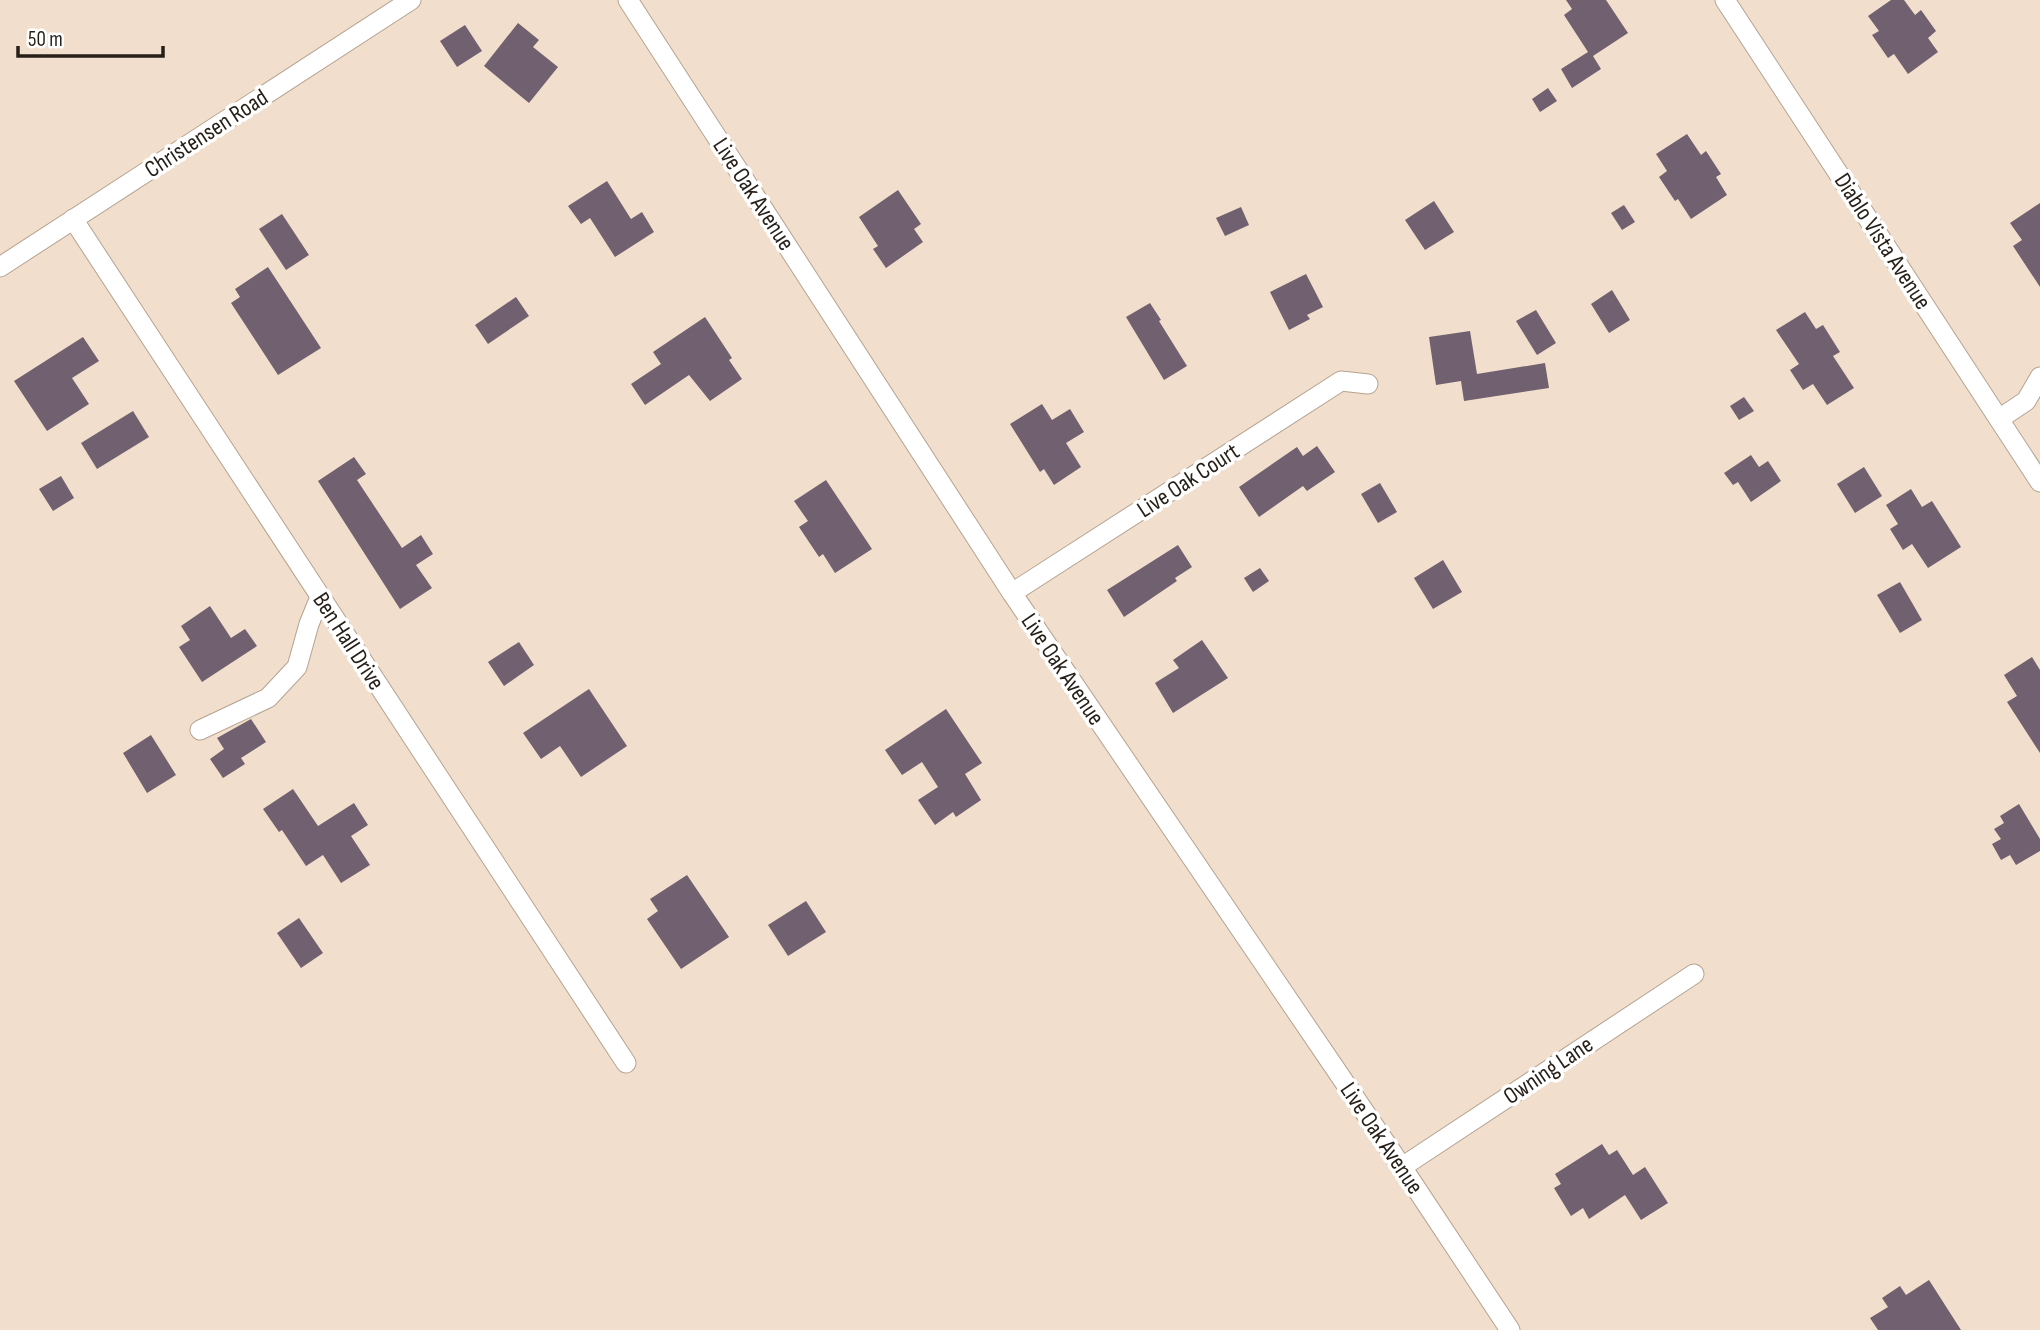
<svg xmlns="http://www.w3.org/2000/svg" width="2040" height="1330" font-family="'Sofia Sans Condensed',sans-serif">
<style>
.building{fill:#706070}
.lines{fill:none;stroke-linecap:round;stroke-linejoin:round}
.minor-casing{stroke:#b5a392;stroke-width:21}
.minor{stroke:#fff;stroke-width:19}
.labels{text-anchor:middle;stroke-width:7;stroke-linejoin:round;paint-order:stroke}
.street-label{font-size:24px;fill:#261f18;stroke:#fff}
</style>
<rect width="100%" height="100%" fill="#f2decc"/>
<g class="building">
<polygon points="1566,0 1606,0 1628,33 1593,56 1601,69 1572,88 1561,69 1588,52 1564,15 1572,9"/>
<polygon points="1891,0 1904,0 1915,15 1921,10 1936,31 1928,38 1938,52 1908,74 1894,54 1888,58 1872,35 1879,31 1868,16"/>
<polygon points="518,23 539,40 533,47 558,67 529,103 484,66"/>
<polygon points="465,25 482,51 457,67 440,41"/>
<polygon points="1548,88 1557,101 1540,112 1532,99"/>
<polygon points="1687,134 1701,155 1706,151 1721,174 1716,177 1727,195 1691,219 1678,199 1675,201 1659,177 1667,171 1656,154"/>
<polygon points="607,181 631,219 642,212 654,232 615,257 590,218 581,224 568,206"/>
<polygon points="898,190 921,224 914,229 923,242 886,268 873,249 878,246 859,217"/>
<polygon points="1434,201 1454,232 1425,250 1405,220"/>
<polygon points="2040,203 2040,287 2013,246 2022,240 2010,223"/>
<polygon points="1624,205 1635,222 1622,230 1611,213"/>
<polygon points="1241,207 1249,225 1225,236 1216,218"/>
<polygon points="282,214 309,255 286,270 259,229"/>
<polygon points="268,267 321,348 278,375 231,303 240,297 235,289"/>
<polygon points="1306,274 1323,307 1307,315 1310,319 1289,330 1270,292"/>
<polygon points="1612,290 1630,320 1609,333 1591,304"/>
<polygon points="516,297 529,316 488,344 475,325"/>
<polygon points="1150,303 1161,320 1159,321 1187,366 1164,380 1126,317"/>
<polygon points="1536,310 1556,343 1537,355 1516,321"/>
<polygon points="1805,312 1816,329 1823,325 1840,352 1833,356 1854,388 1827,405 1813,384 1803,390 1790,370 1799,364 1776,330"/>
<polygon points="705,317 732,358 729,360 742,379 710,401 689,375 645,405 631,384 661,364 653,352"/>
<polygon points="1470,331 1477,374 1545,363 1549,388 1464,401 1461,381 1436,385 1429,337"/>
<polygon points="83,337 99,361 72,378 89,404 47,431 14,381"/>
<polygon points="1744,397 1754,411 1739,420 1730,406"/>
<polygon points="1042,404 1052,420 1070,409 1084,432 1066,443 1081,467 1054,485 1044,469 1040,472 1010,424"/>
<polygon points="133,411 149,437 97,469 81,443"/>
<polygon points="1317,446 1335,472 1307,491 1303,486 1259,517 1239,487 1297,447 1303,456"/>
<polygon points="1751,455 1759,467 1768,461 1781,481 1751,502 1738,482 1733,485 1724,473"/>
<polygon points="354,457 366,474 357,480 402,548 421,535 433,554 416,565 432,588 400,609 318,481"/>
<polygon points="1864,467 1882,496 1855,513 1837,484"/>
<polygon points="61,476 74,498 53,511 39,489"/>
<polygon points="826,480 872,549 835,573 823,554 819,557 799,527 808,521 794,501"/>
<polygon points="1380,483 1397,512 1378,523 1361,494"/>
<polygon points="1911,489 1922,507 1932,501 1961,547 1928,568 1912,544 1903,550 1890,529 1898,524 1886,505"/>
<polygon points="1178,545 1192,567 1175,578 1177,581 1124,617 1107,590"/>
<polygon points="1443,560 1462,592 1433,609 1414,578"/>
<polygon points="1260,568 1269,581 1253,592 1244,578"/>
<polygon points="1900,582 1922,620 1900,633 1877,595"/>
<polygon points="210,606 231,638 245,629 257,646 202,682 179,647 190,640 181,626"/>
<polygon points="1202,640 1228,678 1173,713 1155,683 1179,668 1173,660"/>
<polygon points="519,642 534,665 504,686 488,662"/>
<polygon points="2032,657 2040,670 2040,753 2007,702 2017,696 2004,675"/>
<polygon points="589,689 627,746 581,777 560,746 541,759 523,733"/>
<polygon points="946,709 982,763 965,774 981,800 956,817 953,812 935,825 918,800 938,787 922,762 902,775 885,750"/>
<polygon points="251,719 266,742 241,758 245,764 223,778 210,759 224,749 217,738"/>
<polygon points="151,735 176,775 147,793 123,753"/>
<polygon points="293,789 318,826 354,803 368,825 351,836 370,865 341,883 323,855 306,866 282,830 279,832 263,809"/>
<polygon points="2019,804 2040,839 2040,851 2016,865 2010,855 2001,860 1992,844 2001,839 1994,829 2004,823 2000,816"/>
<polygon points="687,875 729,937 681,969 647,919 658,911 650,899"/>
<polygon points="806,901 826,932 788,956 768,925"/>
<polygon points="299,918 323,953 301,968 277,933"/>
<polygon points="1602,1144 1609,1155 1617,1150 1633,1175 1645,1167 1668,1203 1641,1220 1625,1195 1589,1219 1583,1208 1571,1216 1554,1188 1561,1184 1555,1174"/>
<polygon points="1929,1280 1961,1330 1878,1330 1870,1318 1888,1307 1882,1298 1900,1286 1906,1295"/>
</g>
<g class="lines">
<g class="minor-casing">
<g id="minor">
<polyline points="628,0 1012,593 1402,1167 1510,1330"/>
<polyline points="1725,0 2040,482"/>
<polyline points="73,219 626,1063"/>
<polyline points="0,267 411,0"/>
<polyline points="1999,419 2026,401 2040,377"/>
<polyline points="1012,593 1341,381 1368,384"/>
<polyline points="200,730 268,698 297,667 309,624 320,597"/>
<polyline points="1402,1167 1694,974"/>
</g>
</g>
<use href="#minor" class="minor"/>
</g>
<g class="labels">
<g class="street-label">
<text transform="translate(206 133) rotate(-33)" y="8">Christensen Road</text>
<text transform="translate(754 194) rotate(57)" y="8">Live Oak Avenue</text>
<text transform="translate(1883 241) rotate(57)" y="8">Diablo Vista Avenue</text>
<text transform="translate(1188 480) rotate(-33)" y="8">Live Oak Court</text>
<text transform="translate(349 641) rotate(57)" y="8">Ben Hall Drive</text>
<text transform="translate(1063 669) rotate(56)" y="8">Live Oak Avenue</text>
<text transform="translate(1548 1070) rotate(-34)" y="8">Owning Lane</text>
<text transform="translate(1382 1138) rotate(56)" y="8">Live Oak Avenue</text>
</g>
</g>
<path d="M18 46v10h145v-10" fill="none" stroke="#261f18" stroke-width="3.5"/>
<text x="28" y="46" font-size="21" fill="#261f18" stroke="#ffffff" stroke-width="5" paint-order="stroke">50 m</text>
</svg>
